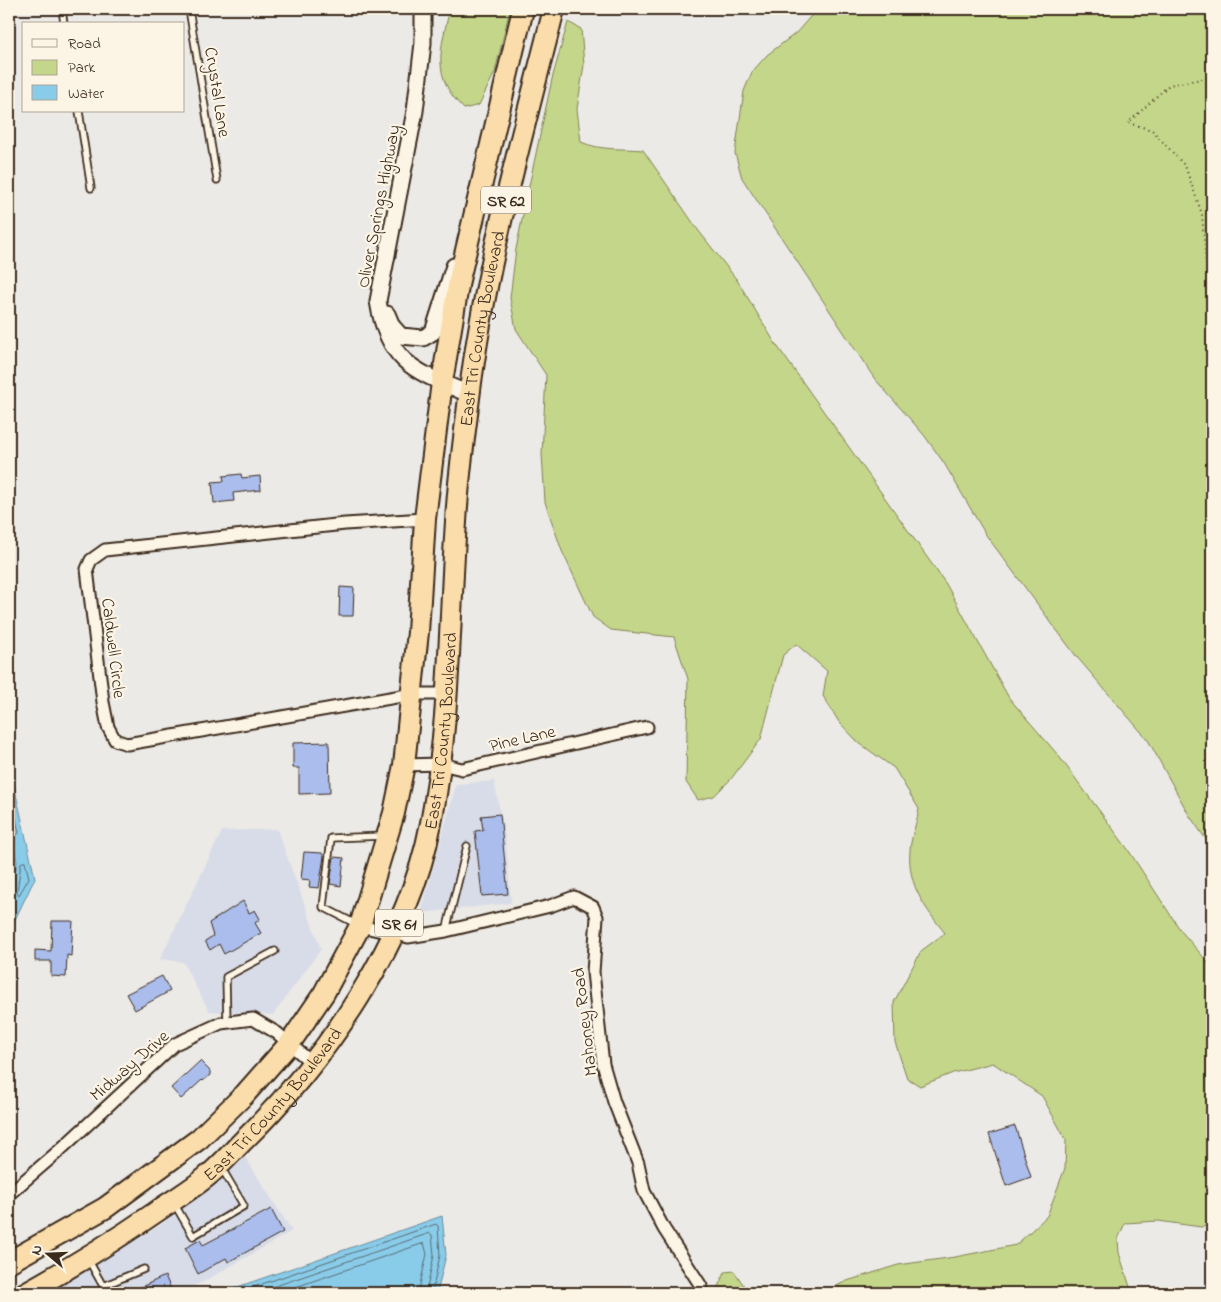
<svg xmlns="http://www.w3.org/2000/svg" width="1221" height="1302" font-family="'Indie Flower',sans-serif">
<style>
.built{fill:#d8dce8}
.green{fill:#c4d68a;stroke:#808054}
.water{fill:#89ccea;stroke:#6a8b98}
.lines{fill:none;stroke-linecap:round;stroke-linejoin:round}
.shore{stroke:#5a6b70;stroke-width:1}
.building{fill:#aabdec;stroke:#3b2a1e}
.lane-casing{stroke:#3b2a1e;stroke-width:9}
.street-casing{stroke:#3b2a1e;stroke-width:15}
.secondary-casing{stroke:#3b2a1e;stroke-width:19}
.highway-casing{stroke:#3b2a1e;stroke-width:24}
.path{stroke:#3b2a1e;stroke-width:2;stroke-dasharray:1 4;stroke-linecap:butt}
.lane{stroke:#fcf5e5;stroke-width:5.5}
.street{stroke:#fcf5e5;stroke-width:11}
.secondary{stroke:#fcf5e5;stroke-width:15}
.highway{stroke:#fbddab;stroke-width:20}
.labels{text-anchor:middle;stroke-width:4.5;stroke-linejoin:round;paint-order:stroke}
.shield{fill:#fcf5e5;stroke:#75675a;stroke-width:1}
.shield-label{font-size:16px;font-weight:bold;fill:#3b2a1e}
.street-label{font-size:18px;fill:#3b2a1e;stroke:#fcf5e5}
</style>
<rect width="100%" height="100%" fill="#eceae6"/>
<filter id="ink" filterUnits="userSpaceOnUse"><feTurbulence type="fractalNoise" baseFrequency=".02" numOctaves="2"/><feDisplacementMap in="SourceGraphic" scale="10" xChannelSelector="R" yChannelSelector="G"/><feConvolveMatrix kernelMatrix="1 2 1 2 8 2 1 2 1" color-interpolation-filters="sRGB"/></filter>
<g filter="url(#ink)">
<g class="built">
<polygon points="494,781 506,841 511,903 421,913 456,784"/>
<polygon points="277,829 321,949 273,1015 209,1011 183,962 160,959 222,831"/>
<polygon points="245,1157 292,1231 203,1282 178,1293 46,1293 159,1226"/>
</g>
<g class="green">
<path d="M450 9H510L495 72 479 105 464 109C431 77 440 49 450 9Z"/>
<polygon points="817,9 1212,9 1212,848 1189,815 1148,740 1076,656 986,535 944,463 924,435 874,378 742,178 735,153 744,91 752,72 767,55 796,33"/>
<path d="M568 22 581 29 584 65 577 109 581 142C602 151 621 148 643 150L698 230 737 280 775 343 946 584 1009 698 1058 755 1127 848 1181 931 1212 967V1225L1201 1227 1158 1221 1125 1223 1118 1239 1119 1253 1132 1293H821L847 1281 898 1265 955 1257 1016 1245 1047 1216 1065 1168 1066 1140 1042 1096 993 1063 953 1073 920 1086 907 1078 895 1042 894 1002 921 951 945 933C925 908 907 885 910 850 911 837 917 822 919 809L894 768 859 743 839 722 823 696 827 671 796 644 783 655 761 739 731 779 714 796 698 800 686 782 688 679 674 637 611 630 593 617 562 551 545 502 542 454 546 375 516 329 510 298 516 249 526 200 552 79Z"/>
<polygon points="734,1271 749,1293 715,1293 725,1272"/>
</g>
<g class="water">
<polygon points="9,763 35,878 9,932 9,909 17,861 9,827"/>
<polygon points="442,1216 446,1255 437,1293 220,1293"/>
</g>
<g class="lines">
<g class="shore">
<polyline points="9,786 19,833 17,835 9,832"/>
<polygon points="25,862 29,878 19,895 17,892 21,863"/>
<polyline points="236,1293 436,1224 438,1226 440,1255 432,1293"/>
<polyline points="255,1293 430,1233 432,1235 434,1255 426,1293"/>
<polyline points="278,1293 424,1243 427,1254 418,1293"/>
</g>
</g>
<g class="building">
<polygon points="241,474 242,478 260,476 261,490 233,493 234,501 214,503 212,482 224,481 223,476"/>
<polygon points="340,587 354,588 353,616 339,616"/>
<polygon points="329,742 330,793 299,794 299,768 293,768 293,743"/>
<polygon points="500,814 508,894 482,896 475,831 483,830 481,816"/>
<polygon points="304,852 322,853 324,856 319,888 309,887 310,880 301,879"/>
<polygon points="334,857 344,858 341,886 330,884"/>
<polygon points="243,901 249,913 255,910 260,919 255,923 261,933 224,954 219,944 210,950 205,941 213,936 209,923"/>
<polygon points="52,921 73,921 71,956 67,955 66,977 51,976 51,961 35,961 35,950 51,951"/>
<polygon points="162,976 170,991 135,1010 126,994"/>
<polygon points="200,1061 210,1071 210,1075 203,1081 202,1080 181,1099 171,1088"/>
<polygon points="1015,1126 1031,1177 1006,1186 989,1134"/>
<polygon points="271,1209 283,1232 228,1262 226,1258 198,1274 185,1248 200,1240 203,1245"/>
<polygon points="165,1276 173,1293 128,1293"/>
</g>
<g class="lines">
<g class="lane-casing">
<g id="lane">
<polyline points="62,9 64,24"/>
<polyline points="189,9 217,180"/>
<polyline points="79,111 91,188"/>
<polyline points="356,924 323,907 331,838 383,836"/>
<polyline points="446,931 467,846"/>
<polyline points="227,1022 226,977 275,951"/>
<polyline points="175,1205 193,1236 244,1206 221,1167"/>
<polyline points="89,1261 103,1286 144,1269"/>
</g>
</g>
<g class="street-casing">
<g id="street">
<polyline points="425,519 345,524 105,550 91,560 87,569 103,702 108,727 115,740 127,744 413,694 448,694"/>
<polyline points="404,765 441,764 462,769 647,727"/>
<polyline points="360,926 408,937 446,931 550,906 574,897 593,907 597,917 593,972 603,1064 614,1102 638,1163 644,1191 664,1229 701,1286 700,1293"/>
<polyline points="9,1194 60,1150 175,1044 221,1023 253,1019 277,1033 312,1063"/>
</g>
</g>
<g class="secondary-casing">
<g id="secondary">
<path d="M423 9V43L415 111 378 301C388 364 415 371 469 394"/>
<polyline points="387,314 392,326 401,336 423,338 433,332 454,266"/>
</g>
</g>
<g class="highway-casing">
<g id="highway">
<polyline points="9,1262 105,1208 199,1139 245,1094 290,1043 324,993 360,926 394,813 404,765 418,632 425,519 442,382 459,280 523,9"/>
<path id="s1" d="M25 1293C70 1268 114 1241 156 1212 172 1201 190 1190 205 1178 218 1168 230 1154 242 1142 326 1060 409 940 431 823 450 724 449 623 456 522 458 481 464 439 469 398 485 266 522 137 554 9"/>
</g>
</g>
<polyline class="path" points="1212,77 1169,85 1128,123 1152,130 1185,166 1202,214 1206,264 1212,271"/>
<use href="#lane" class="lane"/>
<use href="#street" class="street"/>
<use href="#secondary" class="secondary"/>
<use href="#highway" class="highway"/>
</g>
</g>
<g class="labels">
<g class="shield">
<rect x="481" y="186.5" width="50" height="27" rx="4"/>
<rect x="375" y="909.5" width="48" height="27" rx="4"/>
</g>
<g class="shield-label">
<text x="506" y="206">SR 62</text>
<text x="399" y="929">SR 61</text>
</g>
<g class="street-label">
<text transform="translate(218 92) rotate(81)" y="6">Crystal Lane</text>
<text transform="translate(378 206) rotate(-79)" y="6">Oliver Springs Highway</text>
<text dy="6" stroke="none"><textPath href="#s1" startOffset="1139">East Tri County Boulevard</textPath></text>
<text transform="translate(114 648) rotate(83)" y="6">Caldwell Circle</text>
<text dy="6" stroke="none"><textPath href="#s1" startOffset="734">East Tri County Boulevard</textPath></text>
<text transform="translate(522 738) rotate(-13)" y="6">Pine Lane</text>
<text transform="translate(584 1022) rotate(-97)" y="6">Mahoney Road</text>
<text transform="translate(129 1065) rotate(-41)" y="6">Midway Drive</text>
<text dy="6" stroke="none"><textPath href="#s1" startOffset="314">East Tri County Boulevard</textPath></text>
</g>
</g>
<rect width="1221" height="1302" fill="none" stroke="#fcf5e5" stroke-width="30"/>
<rect x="15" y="15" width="1191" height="1272" fill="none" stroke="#3b2a1e" stroke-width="2" filter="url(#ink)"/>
<rect x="22" y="22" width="162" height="90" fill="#fcf5e5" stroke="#afa495"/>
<rect x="32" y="39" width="25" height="8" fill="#fcf5e5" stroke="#afa495"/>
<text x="68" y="48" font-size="15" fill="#3b2a1e">Road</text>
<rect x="32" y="60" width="25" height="15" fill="#c4d68a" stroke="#afa495"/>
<text x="68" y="72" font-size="15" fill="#3b2a1e">Park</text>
<rect x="32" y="85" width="25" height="15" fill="#89ccea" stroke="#afa495"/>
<text x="68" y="98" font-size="15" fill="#3b2a1e">Water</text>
<g transform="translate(48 1254) rotate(289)" stroke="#fcf5e5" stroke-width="4" paint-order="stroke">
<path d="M0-4L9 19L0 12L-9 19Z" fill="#3b2a1e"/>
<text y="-8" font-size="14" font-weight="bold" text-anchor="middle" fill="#3b2a1e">N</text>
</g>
</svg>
